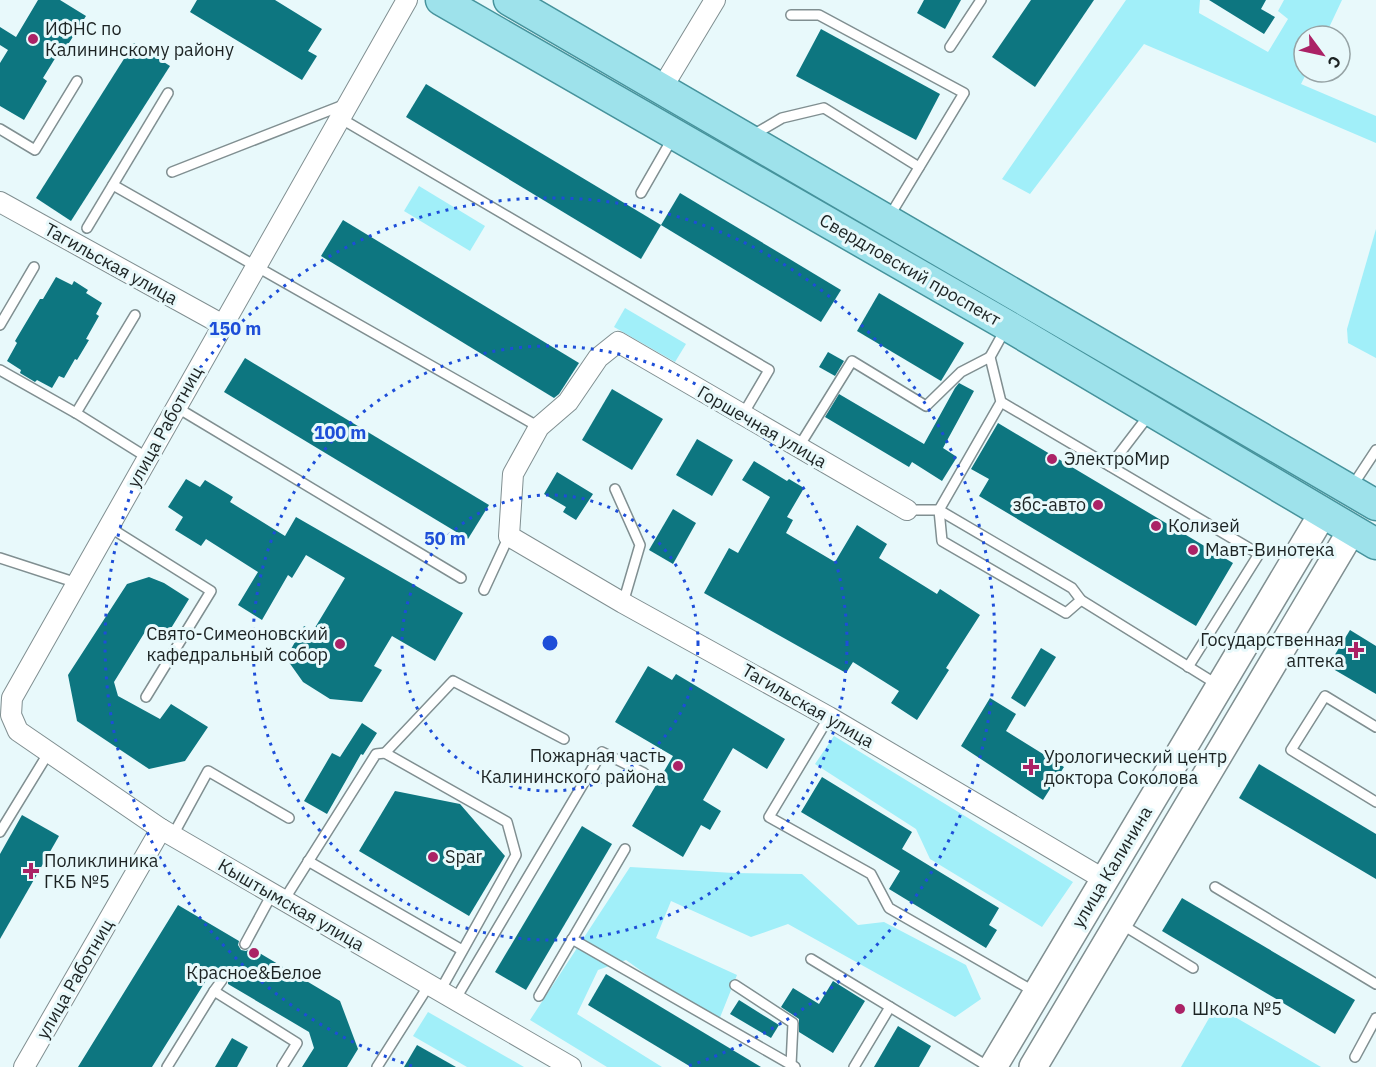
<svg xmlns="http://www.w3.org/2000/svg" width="1376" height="1067" font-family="'IBM Plex Sans',sans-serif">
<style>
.green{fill:#a1eff9}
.building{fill:#0d7680}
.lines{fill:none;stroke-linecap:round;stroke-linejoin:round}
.lane-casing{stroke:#808f91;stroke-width:12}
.street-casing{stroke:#808f91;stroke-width:22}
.secondary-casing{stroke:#808f91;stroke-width:30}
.primary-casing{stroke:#46939c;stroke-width:33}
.lane{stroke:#fff;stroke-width:9}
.street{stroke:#fff;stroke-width:20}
.secondary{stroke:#fff;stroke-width:27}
.primary{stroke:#9ee2eb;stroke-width:30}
.ring{fill:none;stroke:#1d4ed8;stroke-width:3;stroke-dasharray:3 6}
.poi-dot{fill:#ab2266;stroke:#e8f9fb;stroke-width:2}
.labels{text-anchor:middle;stroke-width:6;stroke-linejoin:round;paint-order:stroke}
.poi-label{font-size:18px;fill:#1c2323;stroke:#e8f9fb;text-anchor:start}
.street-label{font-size:18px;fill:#1c2323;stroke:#e8f9fb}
.centre{fill:#1d4ed8;stroke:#e8f9fb;stroke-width:3}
.ring-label{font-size:18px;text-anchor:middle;font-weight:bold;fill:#1d4ed8;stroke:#e8f9fb;stroke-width:6;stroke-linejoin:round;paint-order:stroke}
</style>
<rect width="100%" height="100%" fill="#e8f9fb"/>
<g class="green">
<polygon points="1126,0 1200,0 1199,13 1268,52 1288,19 1278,11 1284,0 1342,0 1325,36 1304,36 1304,72 1307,72 1301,84 1376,116 1376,143 1144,44 1030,194 1002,179"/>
<polygon points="419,186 485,226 470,251 404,211"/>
<polygon points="1376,229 1376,358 1348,343 1347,329"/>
<polygon points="625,308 686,344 675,362 614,327"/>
<polygon points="834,736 1073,882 1042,927 930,859 916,829 815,764"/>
<polygon points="630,867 734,873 802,874 858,925 884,922 966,965 981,999 955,1017 788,924 751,937 671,901 656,938 737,975 717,1025 626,960 598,970 577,1014 662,1067 607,1067 530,1020"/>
<polygon points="1216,1006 1321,1067 1181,1067"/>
<polygon points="428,1012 524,1067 467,1067 413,1036"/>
</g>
<g class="building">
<polygon points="38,0 60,0 86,16 62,54 59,52 43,78 47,81 24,120 0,106 0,63 8,50 0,45 0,27 16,37"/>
<polygon points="197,0 275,0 322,29 308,51 317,56 302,80 190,12"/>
<polygon points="924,0 961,0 945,29 917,13"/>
<polygon points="1031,0 1094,0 1035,87 992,57"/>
<polygon points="1209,0 1266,0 1261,9 1275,17 1264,34"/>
<polygon points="821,29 940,94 916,140 796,76"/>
<polygon points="134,43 170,66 71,221 36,198"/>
<polygon points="426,84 661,225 641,259 406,117"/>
<polygon points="680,193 841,290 821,322 661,225"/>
<polygon points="343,220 579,363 559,394 554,398 321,256"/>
<polygon points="56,277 72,285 74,281 88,290 86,293 102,303 96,314 99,316 86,339 89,340 77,360 75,359 64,378 59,376 52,388 37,380 35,382 20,373 21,370 7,361 17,343 15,341 40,299 43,299"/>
<polygon points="879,293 964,343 941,381 857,331"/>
<polygon points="828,352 844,361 835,376 819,367"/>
<polygon points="245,358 489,505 468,539 224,392"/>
<polygon points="959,383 974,391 943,448 957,457 942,481 912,462 909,467 825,417 839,394 924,444 955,388"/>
<polygon points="612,389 663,419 632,470 582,440"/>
<polygon points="998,423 1233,563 1196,626 979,496 989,479 971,469"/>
<polygon points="697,439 733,460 712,496 676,475"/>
<polygon points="754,461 787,481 789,479 804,488 787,517 793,520 786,533 835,562 857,525 887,544 879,558 937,594 940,589 980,615 946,668 949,670 917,720 891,703 899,691 853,662 846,673 704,593 729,548 738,553 770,497 742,480"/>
<polygon points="557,472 593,494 576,520 563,512 566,507 544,494"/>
<polygon points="186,479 200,487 205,480 233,497 230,502 285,536 296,517 463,613 435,661 392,636 374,666 382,670 362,702 330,699 303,682 286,658 304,626 313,631 345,578 306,555 292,578 288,575 262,620 238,605 258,572 206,539 201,546 175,530 183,517 168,507"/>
<polygon points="673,509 696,523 673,564 649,550"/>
<polygon points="149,577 164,583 189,599 165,638 148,627 114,682 118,696 160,719 171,704 208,727 185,761 149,769 77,721 68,675 127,584"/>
<polygon points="1350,630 1376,646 1376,694 1328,666"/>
<polygon points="1041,648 1056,657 1025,707 1011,698"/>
<polygon points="648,666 672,680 676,674 785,739 767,769 733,748 703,800 721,811 710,830 701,825 683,857 632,826 673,756 615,722"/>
<polygon points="990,698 1016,714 1006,731 1064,767 1043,800 961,746"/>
<polygon points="362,723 377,733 363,755 361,754 327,814 304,801 332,753 340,757"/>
<polygon points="1259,764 1376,834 1376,879 1239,798"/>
<polygon points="822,777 912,832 902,849 999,908 989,925 997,930 986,948 889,889 900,871 801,812"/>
<polygon points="395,791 460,804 505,856 469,916 359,851"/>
<polygon points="22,815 59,836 0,939 0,854"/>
<polygon points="582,826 612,844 526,990 495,972"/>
<polygon points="1182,898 1355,1000 1335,1034 1162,931"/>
<polygon points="178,905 239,941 238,945 241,950 246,951 251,948 340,1001 358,1049 347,1067 302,1067 314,1048 309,1032 228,984 228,977 222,973 216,977 210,974 152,1067 78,1067"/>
<polygon points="606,974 761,1067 691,1067 588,1005"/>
<polygon points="833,981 865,1001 833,1053 799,1032 799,1019 781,1007 793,988 819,1004"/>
<polygon points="739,1000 779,1025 771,1038 730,1014"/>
<polygon points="898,1026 931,1046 919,1067 874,1067"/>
<polygon points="232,1038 248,1047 237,1067 215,1067"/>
<polygon points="417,1045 456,1067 404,1067"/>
</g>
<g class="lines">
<g class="lane-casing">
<g id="lane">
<polyline points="791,15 819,15 964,93 889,217"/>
<polyline points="950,47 981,0"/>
<polyline points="340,118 769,370 742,416"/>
<polyline points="0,129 35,150 77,81"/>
<polyline points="753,135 782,118 824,108 919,167"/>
<polyline points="172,172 346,104"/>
<polyline points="113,185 539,427"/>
<polyline points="641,193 672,139"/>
<polyline points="87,228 168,93"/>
<polyline points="0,325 34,267"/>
<polyline points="1006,328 990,357 1001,402 939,510 1072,588 1081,600 1218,685"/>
<polyline points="0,370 76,413 148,458"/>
<polyline points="1001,402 1259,554 1188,667"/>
<polyline points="176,407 461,578"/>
<polyline points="76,413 135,315"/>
<polyline points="798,448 852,361 926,406 961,372 990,357"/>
<polyline points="1110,466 1149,415"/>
<polyline points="1353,485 1376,450"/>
<polyline points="615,489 640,545 623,603"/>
<polyline points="907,510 939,510 942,541 1066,613 1081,600"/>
<polyline points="109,527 211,591 146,697"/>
<polyline points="0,558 77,583"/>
<polyline points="484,590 509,536"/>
<polyline points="829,717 769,817 871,874 889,908 1035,992"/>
<polyline points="1376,727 1325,696 1291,750 1376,802"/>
<polyline points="385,753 453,681 564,739"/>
<polyline points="0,832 49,752"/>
<polyline points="173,835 208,771 289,818"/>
<polyline points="308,861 462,950"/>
<polyline points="1215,887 1376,984"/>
<polyline points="284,900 376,754 385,753 507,822 516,855 440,991"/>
<polyline points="1121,924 1193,968"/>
<polyline points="572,939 795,1067"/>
<polyline points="245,944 272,894"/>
<polyline points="811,959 989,1067"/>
<polyline points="735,985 793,1023 791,1065"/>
<polyline points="214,991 222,980"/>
<polyline points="539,996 625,849"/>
<polyline points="455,1000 602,752 644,773"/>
<polyline points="1355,1057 1376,1018"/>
<polyline points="167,1067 214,991 297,1043 282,1067"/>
<polyline points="377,1067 429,985"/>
<polyline points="854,1067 890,1007"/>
</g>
</g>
<g class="street-casing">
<g id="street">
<polyline points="407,0 12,698 11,715 18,731 161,829 571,1067"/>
<polyline points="662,88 715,0"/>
<polyline points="0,202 223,325"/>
<polyline points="907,510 618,342 598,358 568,402 539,427 513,474 509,536 623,603 829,717 1105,880"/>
<polyline points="24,1067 161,829"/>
</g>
</g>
<g class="secondary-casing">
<g id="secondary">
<polyline points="993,1067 1323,513"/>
<polyline points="1033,1067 1352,530"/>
</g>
</g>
<g class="primary-casing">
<g id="primary">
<polyline points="441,0 1008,326 1376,544"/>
<polyline points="509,0 1376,505"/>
</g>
</g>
<use href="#lane" class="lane"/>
<use href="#street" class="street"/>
<use href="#secondary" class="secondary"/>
<use href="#primary" class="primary"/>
</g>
<g class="ring">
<circle cx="550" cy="643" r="148"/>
<circle cx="550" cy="643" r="297"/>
<path d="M412 1066A445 445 0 1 1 688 1066"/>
</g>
<g class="poi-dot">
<circle cx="33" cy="39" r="6"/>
<circle cx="1052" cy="459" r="6"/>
<circle cx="1098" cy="505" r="6"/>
<circle cx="1156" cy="526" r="6"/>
<circle cx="1193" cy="550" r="6"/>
<circle cx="340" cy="644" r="6"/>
<path d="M1353 641h6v6h6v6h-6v6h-6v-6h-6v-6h6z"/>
<circle cx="678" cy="766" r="6"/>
<path d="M1028 758h6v6h6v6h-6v6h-6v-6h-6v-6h6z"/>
<circle cx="433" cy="857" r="6"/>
<path d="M28 862h6v6h6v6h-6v6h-6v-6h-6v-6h6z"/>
<circle cx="254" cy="953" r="6"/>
<circle cx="1180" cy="1009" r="6"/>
</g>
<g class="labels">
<g class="poi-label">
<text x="45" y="35">ИФНС по<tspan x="45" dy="21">Калининскому району</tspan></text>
<text x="1064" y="465">ЭлектроМир</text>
<text x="1086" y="511" text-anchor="end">збс-авто</text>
<text x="1168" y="532">Колизей</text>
<text x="1205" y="556">Мавт-Винотека</text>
<text x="328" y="640" text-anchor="end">Свято-Симеоновский<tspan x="328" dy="21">кафедральный собор</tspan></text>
<text x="1344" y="646" text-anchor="end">Государственная<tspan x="1344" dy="21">аптека</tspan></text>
<text x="666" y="762" text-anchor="end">Пожарная часть<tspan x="666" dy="21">Калининского района</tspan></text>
<text x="1044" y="763">Урологический центр<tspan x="1044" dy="21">доктора Соколова</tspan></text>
<text x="445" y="863">Spar</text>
<text x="44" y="867">Поликлиника<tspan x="44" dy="21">ГКБ №5</tspan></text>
<text x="254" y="979" text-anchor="middle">Красное&amp;Белое</text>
<text x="1192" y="1015">Школа №5</text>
</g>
<g class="street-label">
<text transform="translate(111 264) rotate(29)" y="6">Тагильская улица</text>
<text transform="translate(910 270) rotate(30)" y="6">Свердловский проспект</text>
<text transform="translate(165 427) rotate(-61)" y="6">улица Работниц</text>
<text transform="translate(762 427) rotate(30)" y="6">Горшечная улица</text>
<text transform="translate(808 706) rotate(30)" y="6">Тагильская улица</text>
<text transform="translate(1112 867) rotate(-59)" y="6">улица Калинина</text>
<text transform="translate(291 905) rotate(30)" y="6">Кыштымская улица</text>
<text transform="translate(75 979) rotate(-60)" y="6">улица Работниц</text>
</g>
</g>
<circle cx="550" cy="643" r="9" class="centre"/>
<g class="ring-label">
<text x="235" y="335">150 m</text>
<text x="340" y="439">100 m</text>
<text x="445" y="545">50 m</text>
</g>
<g transform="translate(1322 54) rotate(123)"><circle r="28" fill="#e8f9fb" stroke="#96a3a5" stroke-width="1.5"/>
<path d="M0-4.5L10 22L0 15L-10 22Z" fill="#ab2266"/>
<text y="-9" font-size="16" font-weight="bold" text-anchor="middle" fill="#1c2323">С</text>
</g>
</svg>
